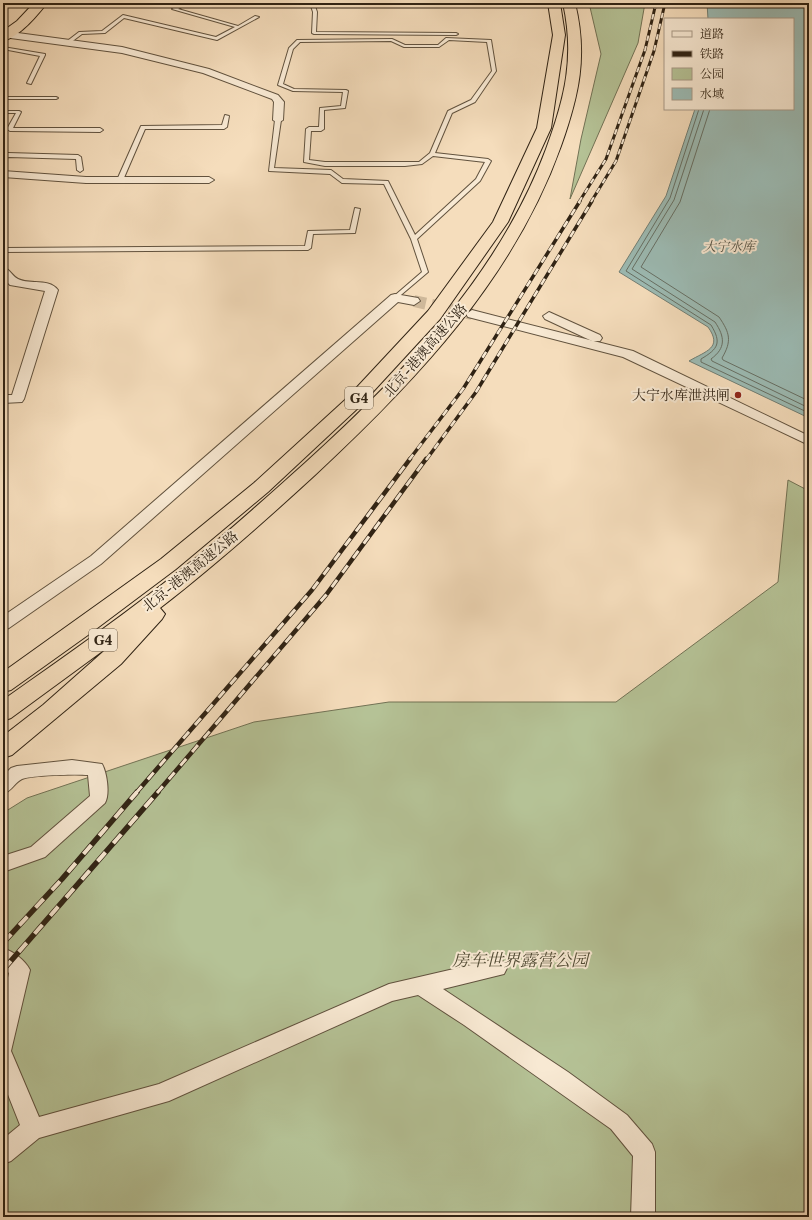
<svg xmlns="http://www.w3.org/2000/svg" width="812" height="1220" font-family="'Libre Caslon Text','Noto Serif SC',serif">
<style>
.green{fill:#b5c296;stroke:#727255}
.water{fill:#9cbbb4;stroke:#717e74}
.lines{fill:none;stroke-linecap:round;stroke-linejoin:round}
.shore{stroke:#666f64;stroke-width:1}
.minor-tunnel{stroke:#ceb89a;stroke-width:12;stroke-dasharray:12 6;stroke-linecap:butt}
.service-casing{stroke:#61523e;stroke-width:2}
.minor-casing{stroke:#61523e;stroke-width:2}
.trunk-casing{stroke:#302314;stroke-width:2}
.motorway-casing{stroke:#302314;stroke-width:2}
.service{fill:#f8e9d3;fill-rule:evenodd}
.minor{fill:#f8e9d3;fill-rule:evenodd}
.trunk{fill:#f5ddbc;fill-rule:evenodd}
.motorway{fill:#f5ddbc;fill-rule:evenodd}
.rail-far3-casing{stroke:#302314;stroke-width:3}
.rail-far2-casing{stroke:#302314;stroke-width:3.5}
.rail-far1-casing{stroke:#302314;stroke-width:4.5}
.rail-casing{stroke:#302314;stroke-width:5.5}
.rail-far3{stroke:#f8e9d3;stroke-width:2;stroke-dasharray:5.5;stroke-linecap:butt}
.rail-far2{stroke:#f8e9d3;stroke-width:2.5;stroke-dasharray:7;stroke-linecap:butt}
.rail-far1{stroke:#f8e9d3;stroke-width:3;stroke-dasharray:9;stroke-linecap:butt}
.rail{stroke:#f8e9d3;stroke-width:4;stroke-dasharray:12;stroke-linecap:butt}
.poi-dot{fill:#8f2418;stroke:#f8e9d3;stroke-width:1.5}
.labels{text-anchor:middle;stroke-width:4;stroke-linejoin:round;paint-order:stroke}
.far-water-label{font-size:13px;font-style:italic;fill:#505144;stroke:#f8e9d3}
.shield{fill:#f8e9d3;stroke:#6c5e4d;stroke-width:1}
.shield-label{font-size:13px;font-weight:bold;fill:#302314}
.street-label{font-size:14px;fill:#302314;stroke:#f8e9d3}
.poi-label{font-size:14px;fill:#302314;stroke:#f8e9d3;text-anchor:end}
.near-park-label{font-size:17px;font-style:italic;fill:#514b34;stroke:#f8e9d3}
</style>
<rect width="100%" height="100%" fill="#f5ddbc"/>
<filter id="stains"><feTurbulence type="fractalNoise" baseFrequency=".005" numOctaves="4"/><feColorMatrix values="0 0 0 0 .2 0 0 0 0 .09 0 0 0 0 .02 0 0 0 .5 -.17"/></filter>
<radialGradient id="worn" r=".72"><stop offset=".6" stop-color="#630" stop-opacity="0"/><stop offset="1" stop-color="#630" stop-opacity=".3"/></radialGradient>
<g class="green">
<polygon points="589,3 645,3 638,43 570,199 581,139 601,54"/>
<polygon points="788,480 809,491 809,1217 3,1217 3,813 27,798 254,722 389,702 616,702 778,582"/>
</g>
<path class="water" d="M707 3H809V418L689 361C706 351 723 348 708 327L619 272 666 196 695 109H793V19H708Z"/>
<g class="lines">
<g class="shore">
<path d="M699 109 670 198 626 271 711 325C722 343 718 349 701 359V362L809 413"/>
<path d="M704 109 674 200 632 269 715 322C725 337 726 348 711 359L712 361 809 408"/>
<path d="M710 109 680 202 641 267 719 317C730 333 732 341 722 358L723 360 809 401"/>
</g>
<polyline class="minor-tunnel" points="414,301 472,314"/>
<g class="service-casing">
<g id="service">
<polygon points="183,3 189,3 178,9 238,26 255,16 259,17 217,40 124,18 105,33 82,34 70,43 66,42 79,32 102,31 123,15 216,37 235,27 172,9"/>
<polygon points="310,3 314,3 317,12 316,32 456,33 458,34 456,35 314,34 312,33 313,12"/>
<path d="M446 38 491 40 496 71 475 102 452 113 435 153 488 159 491 161 480 181 417 239 428 272 395 300 392 298 393 297 422 272 411 239 384 184 342 183 330 174 269 171 275 120 278 118 281 120 274 168 331 170 343 179 388 181 415 235 476 179 485 162 433 156 422 164 405 166H325L304 162 306 129 309 127H319L320 108 341 106 343 92 293 91 278 85 289 48 297 40 392 39 405 45H438ZM449 40 487 42 492 71 471 100 448 111 430 153 419 162H325L309 160 311 131H321L324 129V110L345 108 348 91 346 90 294 89 283 84 293 49 300 42 391 41 404 47H439Z"/>
<polygon points="3,47 45,54 45,55 31,84 27,83 40,56 3,49"/>
<polygon points="3,97 56,97 58,98 56,99 3,99"/>
<polygon points="3,111 19,111 21,112 13,128 100,128 103,130 100,132 10,131 7,129 16,113 3,113"/>
<polygon points="225,115 229,116 227,127 224,129 145,129 123,180 120,182 117,180 141,126 222,125"/>
<polygon points="8,153 78,155 81,157 83,170 80,172 77,170 76,159 9,157 3,159 3,155"/>
<polygon points="355,208 360,209 355,233 313,234 311,248 308,250 3,252 3,248 305,246 308,231 350,230"/>
</g>
</g>
<g class="minor-casing">
<g id="minor">
<polygon points="3,31 122,47 209,69 278,95 284,102 283,120 278,123 273,120 274,102 272,99 203,73 122,53 3,37"/>
<polygon points="3,171 86,177 209,177 214,180 209,183 86,183 3,177"/>
<path d="M3 267C10 269 12 276 18 279 30 285 49 278 58 290L24 399 22 402 3 403V395H12L45 291 10 285 3 278Z"/>
<polygon points="395,294 418,298 420,301 414,305 398,302 101,564 9,628 3,630 3,616 91,556 391,295"/>
<polygon points="472,310 633,351 809,436 809,445 623,357 468,317 466,314"/>
<polygon points="549,312 600,335 602,338 600,341 592,341 545,319 543,316"/>
<path d="M72 760 102 764C107 773 110 794 105 803L45 857 3 872V856L31 847 90 796 88 775C75 774 33 775 22 779 15 782 12 791 3 794V776L11 768 17 766Z"/>
<path d="M3 948C14 952 25 960 30 970L11 1051 39 1117 159 1084 389 984 497 959 504 962 507 968 504 974 443 989 568 1072 627 1115 652 1144 655 1152V1217H631L633 1156 611 1129 464 1025 418 995 392 1001 169 1101 39 1138 11 1161 3 1164V1139L20 1125 3 1082V1000L9 973 3 969Z"/>
</g>
</g>
<g class="trunk-casing">
<path id="trunk" d="M34 3H47C37 16 19 37 3 41V31L17 21Z"/>
</g>
<g class="motorway-casing">
<g id="motorway">
<polygon points="548,3 560,3 565,35 551,128 508,222 440,319 358,408 268,492 176,569 88,635 11,690 3,692 3,672 161,559 254,483 345,400 428,311 493,222 537,128 553,35"/>
<path d="M563 3H575C588 56 579 95 561 146 514 278 416 381 315 475 265 521 214 566 160 608L165 614 162 619 121 664 12 755 3 758V736L43 705 112 644 11 718 3 721V700C67 655 131 610 192 561 231 530 268 496 305 463 403 374 499 275 546 149 565 98 575 57 563 3Z"/>
</g>
</g>
<use href="#service" class="service"/>
<use href="#minor" class="minor"/>
<use href="#trunk" class="trunk"/>
<use href="#motorway" class="motorway"/>
<g class="rail-far3-casing">
<g id="rail-far3">
<polyline points="579,202 606,159 645,50 656,3"/>
<polyline points="591,202 616,161 654,51 665,3"/>
</g>
</g>
<g class="rail-far2-casing">
<g id="rail-far2">
<polyline points="409,460 463,389 580,201"/>
<polyline points="426,460 476,392 592,201"/>
</g>
</g>
<g class="rail-far1-casing">
<g id="rail-far1">
<polyline points="136,793 312,590 410,459"/>
<polyline points="157,793 326,595 426,459"/>
</g>
</g>
<g class="rail-casing">
<g id="rail">
<polyline points="3,943 62,879 137,792"/>
<polyline points="3,970 158,792"/>
</g>
</g>
<use href="#rail-far3" class="rail-far3"/>
<use href="#rail-far2" class="rail-far2"/>
<use href="#rail-far1" class="rail-far1"/>
<use href="#rail" class="rail"/>
</g>
<circle class="poi-dot" cx="738" cy="395" r="4"/>
<g class="labels">
<g class="far-water-label">
<text x="729" y="251">大宁水库</text>
</g>
<g class="shield">
<rect x="345" y="387" width="28" height="22" rx="3"/>
<rect x="89" y="629" width="28" height="22" rx="3"/>
</g>
<g class="shield-label">
<text x="359" y="403">G4</text>
<text x="103" y="645">G4</text>
</g>
<g class="street-label">
<text transform="translate(425 350) rotate(-49)" y="5">北京-港澳高速公路</text>
<text transform="translate(190 571) rotate(-39)" y="5">北京-港澳高速公路</text>
</g>
<g class="poi-label">
<text x="730" y="400">大宁水库泄洪闸</text>
</g>
<g class="near-park-label">
<text x="520" y="966">房车世界露营公园</text>
</g>
</g>
<rect width="812" height="1220" fill="none" stroke="#f5ddbc" stroke-width="16"/>
<rect x="4" y="4" width="804" height="1212" fill="none" stroke="#302314" stroke-width="2"/>
<rect x="8" y="8" width="796" height="1204" fill="none" stroke="#302314"/>
<rect x="664" y="18" width="130" height="92" fill="#f8e9d3" stroke="#a89a87"/>
<rect x="672" y="31" width="20" height="6" fill="#f8e9d3" stroke="#a89a87"/>
<text x="700" y="38" font-size="12" fill="#302314">道路</text>
<rect x="672" y="51" width="20" height="6" fill="#302314" stroke="#a89a87"/>
<text x="700" y="58" font-size="12" fill="#302314">铁路</text>
<rect x="672" y="68" width="20" height="12" fill="#b5c296" stroke="#a89a87"/>
<text x="700" y="78" font-size="12" fill="#302314">公园</text>
<rect x="672" y="88" width="20" height="12" fill="#9cbbb4" stroke="#a89a87"/>
<text x="700" y="98" font-size="12" fill="#302314">水域</text>
<rect width="100%" height="100%" filter="url(#stains)"/>
<rect width="100%" height="100%" fill="url(#worn)"/>
</svg>
